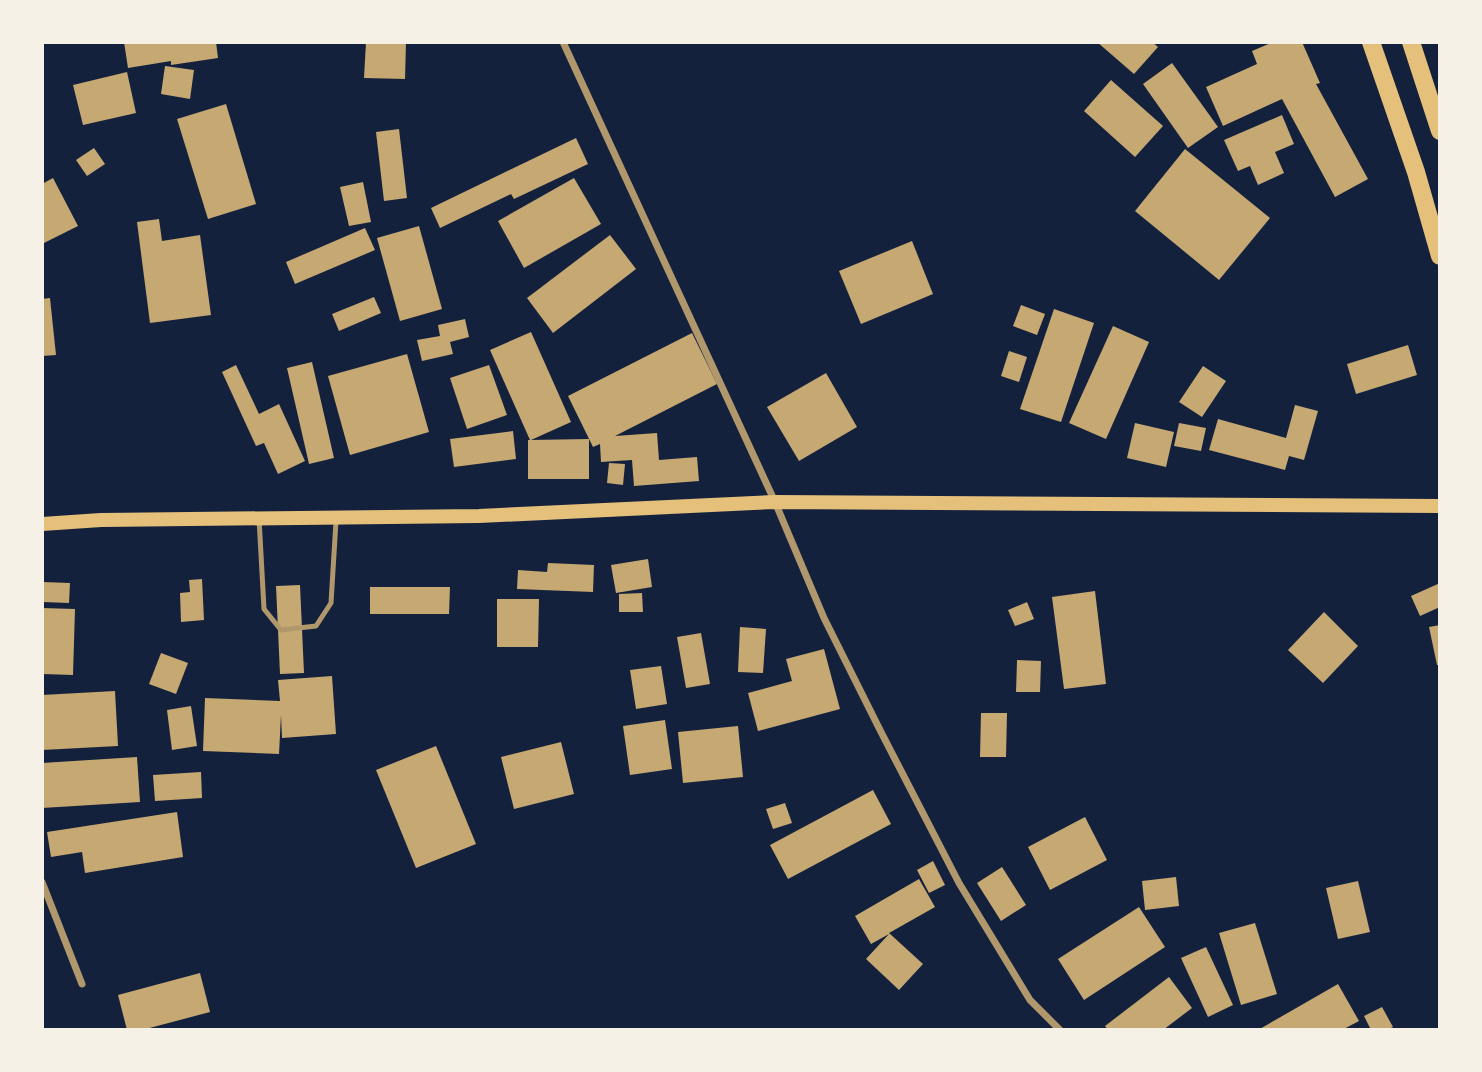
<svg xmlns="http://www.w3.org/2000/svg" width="1482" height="1072" font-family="Roboto,sans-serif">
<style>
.building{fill:#c6a872}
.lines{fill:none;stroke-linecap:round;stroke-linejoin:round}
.service{stroke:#b1986c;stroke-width:5}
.minor{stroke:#b1986c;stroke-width:7}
.secondary{stroke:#e5c07b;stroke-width:14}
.primary{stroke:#e5c07b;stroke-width:18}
</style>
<rect width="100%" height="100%" fill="#14213d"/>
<g class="building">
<polygon points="124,42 216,42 218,58 171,65 171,61 128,68"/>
<polygon points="366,42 406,42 405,79 364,78"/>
<polygon points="1097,42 1152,42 1158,47 1134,74"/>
<polygon points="1273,42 1302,42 1320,83 1316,84 1368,179 1335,197 1282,99 1223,126 1206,87 1257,64 1252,51"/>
<polygon points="1172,63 1218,127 1188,148 1143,84"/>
<polygon points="165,66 194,70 190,99 161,94"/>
<polygon points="127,72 136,113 83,125 73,85"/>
<polygon points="1111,80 1163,126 1135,157 1084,111"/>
<polygon points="226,104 256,204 208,219 177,119"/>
<polygon points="1282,115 1294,144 1275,152 1284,173 1258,185 1250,166 1238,171 1224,140"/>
<polygon points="399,129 407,198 384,201 376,132"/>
<polygon points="576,138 588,164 514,199 511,194 440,228 431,208"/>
<polygon points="94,148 105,164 87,176 76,160"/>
<polygon points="1185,149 1270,218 1219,280 1135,211"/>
<polygon points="53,178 78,226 42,244 42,184"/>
<polygon points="574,178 601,224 524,268 498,221"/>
<polygon points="363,182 371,222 349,226 340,187"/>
<polygon points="159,219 162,241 200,235 211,315 150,323 137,222"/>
<polygon points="419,226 442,309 400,321 377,238"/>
<polygon points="365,228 375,250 295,284 286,262"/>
<polygon points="610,235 636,269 553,333 527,298"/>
<polygon points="912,241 933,294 861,324 839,271"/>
<polygon points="374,297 381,313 339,331 332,314"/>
<polygon points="50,298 56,355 42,356 42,299"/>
<polygon points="1021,305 1045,314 1037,335 1013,326"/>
<polygon points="1054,309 1094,323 1061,422 1020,409"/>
<polygon points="465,319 469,337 450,342 453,354 422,361 417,340 440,336 438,325"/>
<polygon points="1113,326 1149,342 1106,439 1069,423"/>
<polygon points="531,332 571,422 531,440 589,439 589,479 528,479 528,440 530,440 490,350"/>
<polygon points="692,333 717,384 615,436 657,433 659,460 697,457 699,481 634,486 632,460 601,462 600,444 593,447 568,396"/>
<polygon points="1408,345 1417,375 1356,394 1347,364"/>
<polygon points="1009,351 1027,357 1019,382 1001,376"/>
<polygon points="407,354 429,432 350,455 328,376"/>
<polygon points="312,362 334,458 309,464 287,368"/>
<polygon points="236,365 259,414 279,404 305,461 278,474 264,443 256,446 222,372"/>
<polygon points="489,365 507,415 467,429 450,378"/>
<polygon points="1203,366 1226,381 1202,417 1179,402"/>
<polygon points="826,373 857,427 799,461 767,407"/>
<polygon points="1295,405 1318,411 1304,460 1289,456 1285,470 1209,450 1218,419 1286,438"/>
<polygon points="1135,423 1174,432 1166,467 1127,458"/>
<polygon points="1179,423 1206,428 1201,451 1174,446"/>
<polygon points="513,431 516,459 454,467 450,439"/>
<polygon points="609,463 625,464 623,485 607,483"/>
<polygon points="648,559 652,587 616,593 611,565"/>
<polygon points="548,563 594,565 593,592 517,589 518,570 547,572"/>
<polygon points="202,579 204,620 181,622 180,593 190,592 189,580"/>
<polygon points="43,582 70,583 69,603 43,602"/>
<polygon points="1440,583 1440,607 1420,616 1411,596"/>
<polygon points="300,585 304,673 280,674 276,586"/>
<polygon points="370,587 450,587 449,614 370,614"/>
<polygon points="1095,591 1106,684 1064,689 1052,597"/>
<polygon points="642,593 643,612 619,612 619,594"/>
<polygon points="497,599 539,599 538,647 497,647"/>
<polygon points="1027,602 1034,619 1015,626 1008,610"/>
<polygon points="42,608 75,609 73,675 42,674"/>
<polygon points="1324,612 1358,646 1323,683 1288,650"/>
<polygon points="1440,625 1440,665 1437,665 1429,627"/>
<polygon points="740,627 766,629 763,673 738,672"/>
<polygon points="701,633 710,684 686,688 677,637"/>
<polygon points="824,649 840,709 758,731 748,693 792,681 786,659"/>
<polygon points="161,653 188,663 176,694 149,684"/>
<polygon points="1017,660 1041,661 1040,692 1016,692"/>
<polygon points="661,666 667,704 636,709 630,670"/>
<polygon points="332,676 336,734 282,738 281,715 279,754 203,751 205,698 280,701 278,680"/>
<polygon points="115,691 118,746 42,750 42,695"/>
<polygon points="191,706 197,746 172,750 167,710"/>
<polygon points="981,713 1007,713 1006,757 980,757"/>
<polygon points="665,720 672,769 630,775 623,726"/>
<polygon points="738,726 743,777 683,783 678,732"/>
<polygon points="561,742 574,794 514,809 501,757"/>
<polygon points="436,746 476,844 416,868 376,770"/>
<polygon points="137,757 140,802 42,808 42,763"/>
<polygon points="201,772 202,798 155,801 153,775"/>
<polygon points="873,790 891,824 788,879 770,845"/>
<polygon points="785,803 792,823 773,829 766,809"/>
<polygon points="177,812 183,857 85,873 82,852 51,857 47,832"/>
<polygon points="1085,817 1107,860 1050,890 1028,847"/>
<polygon points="933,861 945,885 929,893 917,870"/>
<polygon points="1002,867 1026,905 1001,921 977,883"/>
<polygon points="1176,877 1179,906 1145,910 1142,881"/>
<polygon points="919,879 935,907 889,933 923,964 899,990 866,959 889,934 871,944 855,916"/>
<polygon points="1358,881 1370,932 1338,939 1326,888"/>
<polygon points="1139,907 1165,947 1084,1000 1058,959"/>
<polygon points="1255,923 1277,994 1241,1005 1219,933"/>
<polygon points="1206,947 1233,1005 1208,1017 1181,958"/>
<polygon points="200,973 210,1012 142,1030 127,1030 118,995"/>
<polygon points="1169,977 1192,1008 1163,1030 1108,1030 1105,1026"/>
<polygon points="1338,984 1359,1021 1342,1030 1258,1030"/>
<polygon points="1382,1007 1393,1027 1387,1030 1371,1030 1364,1016"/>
</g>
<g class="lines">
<polyline class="service" points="259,518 264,609 281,630 316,626 331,603 336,521"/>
<g class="minor">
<polyline points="563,42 775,502 824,618 880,730 959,883 1030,1000 1060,1030"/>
<polyline points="42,882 82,984"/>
</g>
<polyline class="secondary" points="42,524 101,520 479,516 775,502 1440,506"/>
<g class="primary">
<polyline points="1371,42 1416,172 1440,256"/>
<polyline points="1411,42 1440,131"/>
</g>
</g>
<rect width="1482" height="1072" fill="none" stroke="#f6f1e7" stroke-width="88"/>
</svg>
